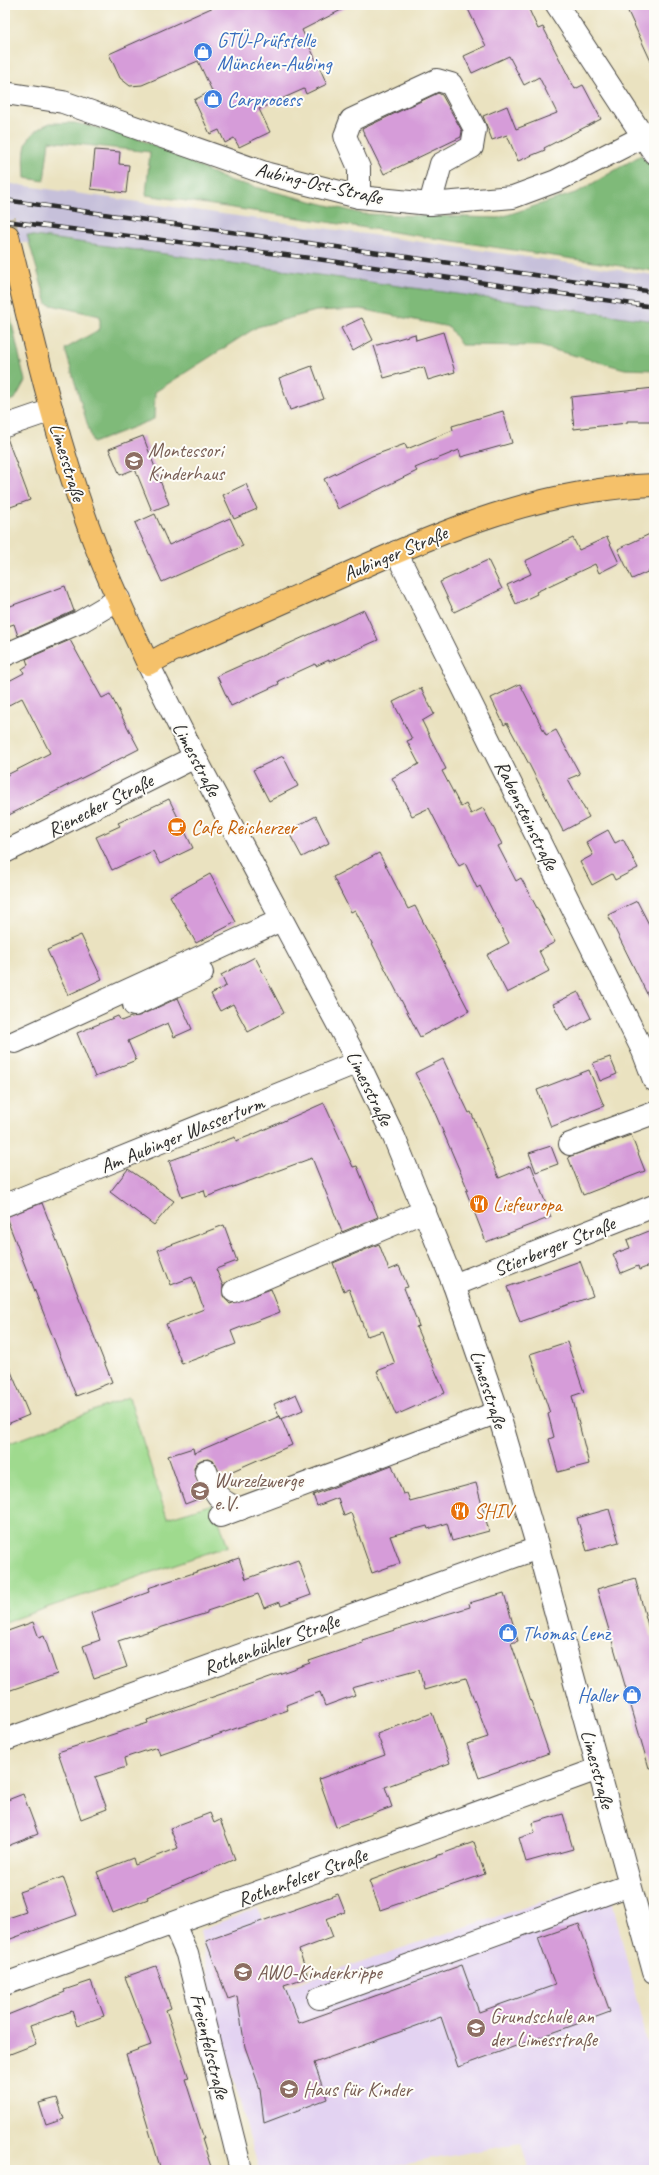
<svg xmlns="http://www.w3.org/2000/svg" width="659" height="2175" font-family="Caveat,sans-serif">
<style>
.built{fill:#e3d3f2}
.industrial{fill:#c6c0da}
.green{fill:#9fda8e;stroke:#65825c}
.forest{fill:#7fba79;stroke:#557252}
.building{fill:#d69cd9}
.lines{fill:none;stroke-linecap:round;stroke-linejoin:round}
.major-tunnel{stroke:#c4bda2;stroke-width:22;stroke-dasharray:22 11;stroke-linecap:butt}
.minor-casing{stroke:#484641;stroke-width:24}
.major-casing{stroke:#484641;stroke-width:24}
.minor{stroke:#fff;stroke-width:22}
.major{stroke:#f5c16b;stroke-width:22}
.rail-casing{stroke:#2b2b2b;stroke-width:4.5}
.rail{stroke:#fdfcf7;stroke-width:3;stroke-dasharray:9;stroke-linecap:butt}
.labels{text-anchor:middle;stroke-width:4;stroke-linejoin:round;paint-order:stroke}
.shop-label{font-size:20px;fill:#366cbe;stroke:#fdfcf7;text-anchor:start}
.street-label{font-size:20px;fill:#2b2b2b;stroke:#fdfcf7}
.education-label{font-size:20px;fill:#785e54;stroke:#fdfcf7;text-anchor:start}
.food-label{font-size:20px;fill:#c56008;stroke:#fdfcf7;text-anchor:start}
</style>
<rect width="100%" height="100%" fill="#fdfcf7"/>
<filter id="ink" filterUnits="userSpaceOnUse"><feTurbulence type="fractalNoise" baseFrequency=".025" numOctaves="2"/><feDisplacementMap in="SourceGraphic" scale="8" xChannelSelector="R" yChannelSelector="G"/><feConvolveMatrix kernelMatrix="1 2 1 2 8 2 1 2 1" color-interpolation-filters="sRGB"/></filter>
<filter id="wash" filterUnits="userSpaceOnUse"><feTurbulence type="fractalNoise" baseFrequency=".012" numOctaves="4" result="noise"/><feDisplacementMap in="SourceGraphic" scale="16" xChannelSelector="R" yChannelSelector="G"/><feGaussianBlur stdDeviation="0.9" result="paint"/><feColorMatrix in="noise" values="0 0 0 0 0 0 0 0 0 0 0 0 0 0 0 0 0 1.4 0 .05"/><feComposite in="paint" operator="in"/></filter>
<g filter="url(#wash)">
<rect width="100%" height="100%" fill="#eae2c0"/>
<polygon class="built" points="607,1880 654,2070 654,2170 529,2170 521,2143 373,2170 259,2170 214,2010 200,1930 258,1908 285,1987"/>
<polygon class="industrial" points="5,183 654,275 654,330 5,240"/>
<polygon class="green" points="129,1397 167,1518 213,1504 228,1546 5,1622 5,1445"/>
<g class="forest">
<path d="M50 123H75L124 133 156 146 227 180 363 214 498 218 578 192 641 155 654 169V271L146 195 150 152 49 141 44 181 25 178C24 150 21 135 50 123Z"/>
<polygon points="27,235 654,321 654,370 625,369 539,346 461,345 449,327 361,309 316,311 257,327 155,392 154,419 93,443 65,349 100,329 100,316 47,304"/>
<polygon points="5,293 25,381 15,399 5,402"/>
</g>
<g id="blocks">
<g class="building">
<polygon points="218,5 351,5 302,30 327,84 306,94 304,89 259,109 270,132 239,147 234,138 225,143 219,130 210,134 194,100 212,91 198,61 142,85 130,86 120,78 109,54"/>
<polygon points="466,5 527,5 538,29 543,27 575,89 583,85 601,119 544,148 545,150 518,161 507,135 492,140 483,116 507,106 516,129 557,113 539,77 524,85 509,56 472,73 464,56 486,46"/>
<polygon points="625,5 654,5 654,68"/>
<polygon points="438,93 442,95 462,131 461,137 384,174 362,129"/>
<polygon points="95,150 120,152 119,164 129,165 126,193 91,189"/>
<polygon points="362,318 373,340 353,351 341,328"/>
<polygon points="443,332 455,372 428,380 424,367 384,378 374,346 415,334 416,340"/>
<polygon points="312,366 324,399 290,410 279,378"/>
<polygon points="654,388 654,421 627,421 627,423 574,429 571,397"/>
<polygon points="503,411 512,443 461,457 459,450 415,468 417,471 338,509 324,479 372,456 405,444 407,449 453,430 452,426"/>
<polygon points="143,436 169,504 152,511 135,469 120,475 109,449"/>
<polygon points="5,438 7,438 30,500 5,509"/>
<polygon points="246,484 257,509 234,519 223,495"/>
<polygon points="155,514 169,545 230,518 243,546 162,582 135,523"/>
<polygon points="654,532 654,569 632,579 618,549"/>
<polygon points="607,537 619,563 599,573 595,564 536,592 537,594 516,604 507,585 531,574 525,561 573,538 579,550"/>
<polygon points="488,560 502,589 454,612 440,582"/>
<polygon points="65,586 74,611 18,636 14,624 5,627 5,608"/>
<polygon points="364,610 378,640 329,662 329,660 316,666 315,664 278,681 279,684 231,706 217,676"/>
<polygon points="70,640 102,698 110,694 139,749 5,817 5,776 50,753 22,698 5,707 5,683 24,673 22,669 28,665 26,659"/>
<polygon points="520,684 546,735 556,730 580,774 568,779 589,817 563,831 530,766 507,723 504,725 491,698"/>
<polygon points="421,688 434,714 422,721 446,769 442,771 461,807 466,804 471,814 483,808 502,844 498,846 516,881 521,878 555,942 539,951 549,971 507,993 487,955 509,943 480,886 477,888 465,863 459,866 429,808 412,816 392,778 419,764 407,741 412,739 393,702"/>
<polygon points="283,756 298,786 269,801 253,770"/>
<polygon points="169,799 193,848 160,864 153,851 112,870 96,837 120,826 118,823"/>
<polygon points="316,816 329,843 302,857 288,831"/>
<polygon points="608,830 615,843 623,839 638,868 615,880 612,874 592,885 580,862 593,855 586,842"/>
<polygon points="379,853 408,909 415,906 469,1011 420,1037 355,910 351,912 333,877"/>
<polygon points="210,874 236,922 196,943 170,896"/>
<polygon points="637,901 654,934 654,1008 608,915"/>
<polygon points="81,935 102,979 68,995 47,950"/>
<polygon points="255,957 284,1013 248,1032 233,1004 220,1011 211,994 226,986 221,975"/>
<polygon points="578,992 591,1018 567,1031 553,1004"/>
<polygon points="178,998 192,1029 174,1037 168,1023 128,1041 136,1060 95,1077 77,1033 118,1016 121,1021 131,1017 139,1016"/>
<polygon points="610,1057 617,1074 600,1081 593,1063"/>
<polygon points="443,1059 469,1113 471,1112 499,1178 531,1165 551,1217 486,1242 466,1191 468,1190 429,1099 415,1073"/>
<polygon points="589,1070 604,1106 551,1127 537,1090"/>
<polygon points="324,1103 353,1167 357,1166 378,1217 342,1232 312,1158 206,1197 204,1190 182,1197 169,1161 235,1137 236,1141 252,1135"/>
<polygon points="631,1135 645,1171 583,1195 568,1157"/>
<polygon points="551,1146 558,1164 536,1172 529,1153"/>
<polygon points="128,1169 174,1201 154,1225 110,1192"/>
<polygon points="42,1203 112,1382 76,1396 6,1217"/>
<polygon points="224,1225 237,1261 216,1269 223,1286 223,1296 230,1304 271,1289 280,1312 231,1331 236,1344 182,1364 166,1324 204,1309 192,1277 171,1285 158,1250"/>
<polygon points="654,1229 654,1264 639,1270 638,1266 621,1273 613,1254 630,1248 627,1240"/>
<polygon points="379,1244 389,1270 399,1266 408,1287 404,1288 419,1326 416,1327 445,1393 396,1415 377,1371 395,1364 383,1331 367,1336 349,1289 344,1291 333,1263"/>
<polygon points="580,1261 593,1296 520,1322 507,1287"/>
<polygon points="567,1342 584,1392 572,1396 589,1464 558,1472 549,1439 554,1437 548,1414 550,1413 530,1354"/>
<polygon points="5,1357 29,1415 5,1425"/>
<polygon points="296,1394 303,1410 281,1419 274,1404"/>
<polygon points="280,1416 292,1445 221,1476 214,1462 208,1459 201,1460 196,1463 194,1469 204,1497 185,1504 168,1456 193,1448 194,1453"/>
<polygon points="392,1465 403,1494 407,1493 410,1501 476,1483 489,1531 452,1541 447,1523 428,1529 427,1526 390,1536 400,1563 372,1573 351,1513 344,1516 338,1498 317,1506 313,1495"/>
<polygon points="609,1509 619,1542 587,1551 577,1518"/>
<polygon points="239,1558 246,1579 298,1560 311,1595 281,1606 280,1602 264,1608 258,1594 207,1611 207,1613 118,1641 127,1667 94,1678 83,1646 100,1640 91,1613 149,1592 148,1588"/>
<polygon points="635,1578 654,1647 654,1767 649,1768 597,1589"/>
<polygon points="504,1593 518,1641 511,1643 549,1753 479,1778 467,1744 488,1737 466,1678 424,1690 419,1670 352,1688 355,1695 325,1706 320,1692 286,1705 288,1710 160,1755 157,1747 124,1758 126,1767 95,1777 107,1809 81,1819 58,1752 148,1723 147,1720 310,1663 309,1661 363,1643 362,1640 470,1607 469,1603"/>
<polygon points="33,1622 39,1638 44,1636 57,1674 5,1692 5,1632"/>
<polygon points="432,1713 450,1763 385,1787 392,1807 336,1827 319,1779 385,1755 377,1734"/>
<polygon points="23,1794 38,1834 5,1847 5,1801"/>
<polygon points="210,1813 214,1823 220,1820 235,1859 147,1897 148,1899 113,1913 97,1872 133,1858 135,1865 178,1848 170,1828"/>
<polygon points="563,1814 573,1849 526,1862 519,1838 535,1833 532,1823"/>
<polygon points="474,1842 485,1874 380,1910 369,1881"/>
<polygon points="63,1877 77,1915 5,1941 5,1919 26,1912 19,1892"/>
<polygon points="338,1894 345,1912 326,1919 333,1937 299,1950 308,1977 284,1985 299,2023 462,1965 479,2012 555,1985 538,1938 579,1924 610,2012 458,2067 441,2017 314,2063 327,2099 264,2123 260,2089 245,2047 237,1996 228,1999 206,1941"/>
<polygon points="156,1966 171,2008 166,2010 189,2078 185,2079 204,2139 202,2139 212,2170 161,2170 126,2054 151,2045 125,1977"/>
<polygon points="91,1981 104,2016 77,2026 72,2011 30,2026 36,2044 5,2056 5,2016 65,1992 64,1990"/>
<polygon points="57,2098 64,2119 46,2125 39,2103"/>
</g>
</g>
</g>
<g filter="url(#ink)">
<use href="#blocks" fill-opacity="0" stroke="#484641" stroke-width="1"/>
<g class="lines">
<polyline class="major-tunnel" points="5,219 8,236"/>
<g class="minor-casing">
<g id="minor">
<polyline points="557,5 654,153"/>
<polyline points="5,93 63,102 268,174 359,197 430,204 513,197 556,181 654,131"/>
<polyline points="359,197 359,168 345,136 351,120 437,80 451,84 475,129 472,147 441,164 430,204"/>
<polyline points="5,426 52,410"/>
<polyline points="396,552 643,1051 654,1080"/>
<polyline points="5,655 80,622 119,599"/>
<polyline points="148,664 195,757 358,1062 394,1137 454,1285 498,1412 538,1548 654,1972"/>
<polyline points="5,852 195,757"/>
<polyline points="134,1005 202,973"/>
<polyline points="15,1042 281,920"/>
<polyline points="570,1144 654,1113"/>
<polyline points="5,1205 358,1062"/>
<polyline points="454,1285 654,1206"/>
<polyline points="234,1291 425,1211"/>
<path d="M206 1471C214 1492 217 1501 240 1509"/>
<polyline points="220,1516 498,1412"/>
<polyline points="5,1740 538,1548"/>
<polyline points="174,1924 187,1954 241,2170"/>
<polyline points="5,1984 598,1769"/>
<polyline points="319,1998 630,1885"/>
</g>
</g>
<g class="major-casing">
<path id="major" d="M8 236C33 338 56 441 93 539 109 582 129 623 148 664L172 651C229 627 284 602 340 577 442 531 541 489 654 485"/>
</g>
<use href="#minor" class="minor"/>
<use href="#major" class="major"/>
<g class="rail-casing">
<g id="rail">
<polyline points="5,200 654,292"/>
<polyline points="5,221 310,258 654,307"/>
</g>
</g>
<use href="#rail" class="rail"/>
</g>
</g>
<defs>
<g id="shop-disc" transform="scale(1)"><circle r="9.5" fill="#3f7fe0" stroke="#fdfcf7"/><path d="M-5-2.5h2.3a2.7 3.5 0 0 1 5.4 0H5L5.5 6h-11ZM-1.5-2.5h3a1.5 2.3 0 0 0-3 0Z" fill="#fff"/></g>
<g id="school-disc" transform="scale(1)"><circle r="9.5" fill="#8d6e63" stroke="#fdfcf7"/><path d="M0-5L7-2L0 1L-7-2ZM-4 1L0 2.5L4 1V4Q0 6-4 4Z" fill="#fff"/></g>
<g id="cafe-disc" transform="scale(1)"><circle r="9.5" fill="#e8710a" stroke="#fdfcf7"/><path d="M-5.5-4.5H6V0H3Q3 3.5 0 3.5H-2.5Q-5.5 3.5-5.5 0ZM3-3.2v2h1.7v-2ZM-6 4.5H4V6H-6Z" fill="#fff"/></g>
<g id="restaurant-disc" transform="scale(1)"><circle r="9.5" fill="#e8710a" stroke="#fdfcf7"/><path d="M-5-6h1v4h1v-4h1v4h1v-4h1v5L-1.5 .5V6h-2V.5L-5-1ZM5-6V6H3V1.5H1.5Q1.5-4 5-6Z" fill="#fff"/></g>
</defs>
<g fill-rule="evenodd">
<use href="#shop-disc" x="203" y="52"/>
<use href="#shop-disc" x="213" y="99"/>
<use href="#school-disc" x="134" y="461"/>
<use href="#cafe-disc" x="177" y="827"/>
<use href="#restaurant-disc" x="479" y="1204"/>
<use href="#school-disc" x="200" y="1491"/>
<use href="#restaurant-disc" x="460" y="1511"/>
<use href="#shop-disc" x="508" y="1633"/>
<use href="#shop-disc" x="632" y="1695"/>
<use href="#school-disc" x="243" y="1972"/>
<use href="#school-disc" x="476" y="2028"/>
<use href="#school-disc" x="289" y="2089"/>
</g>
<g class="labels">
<g class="shop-label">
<text x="217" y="47">GTÜ-Prüfstelle<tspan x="217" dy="23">München-Aubing</tspan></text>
<text x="227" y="106">Carprocess</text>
<text x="522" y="1640">Thomas Lenz</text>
<text x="618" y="1702" text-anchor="end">Haller</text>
</g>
<g class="street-label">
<text transform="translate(319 183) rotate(13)" y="7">Aubing-Ost-Straße</text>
<text transform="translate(68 462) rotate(73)" y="7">Limesstraße</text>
<text transform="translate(395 553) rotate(-23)" y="7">Aubinger Straße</text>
<text transform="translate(197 759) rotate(62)" y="7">Limesstraße</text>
<text transform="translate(100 805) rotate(-27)" y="7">Rienecker Straße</text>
<text transform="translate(527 815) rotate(64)" y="7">Rabensteinstraße</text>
<text transform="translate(370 1088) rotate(64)" y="7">Limesstraße</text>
<text transform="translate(182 1134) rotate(-22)" y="7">Am Aubinger Wasserturm</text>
<text transform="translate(554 1246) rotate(-22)" y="7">Stierberger Straße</text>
<text transform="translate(489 1389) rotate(72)" y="7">Limesstraße</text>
<text transform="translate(271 1644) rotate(-20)" y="7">Rothenbühler Straße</text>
<text transform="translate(598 1769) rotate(75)" y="7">Limesstraße</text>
<text transform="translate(302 1877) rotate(-20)" y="7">Rothenfelser Straße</text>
<text transform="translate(210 2046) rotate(76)" y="7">Freienfelsstraße</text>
</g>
<g class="education-label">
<text x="148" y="457">Montessori<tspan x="148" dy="23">Kinderhaus</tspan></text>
<text x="214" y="1487">Wurzelzwerge<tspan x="214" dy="23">e.V.</tspan></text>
<text x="257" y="1979">AWO-Kinderkrippe</text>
<text x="490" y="2023">Grundschule an<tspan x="490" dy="23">der Limesstraße</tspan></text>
<text x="303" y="2096">Haus für Kinder</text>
</g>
<g class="food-label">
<text x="191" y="834">Cafe Reicherzer</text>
<text x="493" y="1211">Liefeuropa</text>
<text x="474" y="1518">SHIV</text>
</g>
</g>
<rect width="659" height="2175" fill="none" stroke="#fdfcf7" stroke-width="20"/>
</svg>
